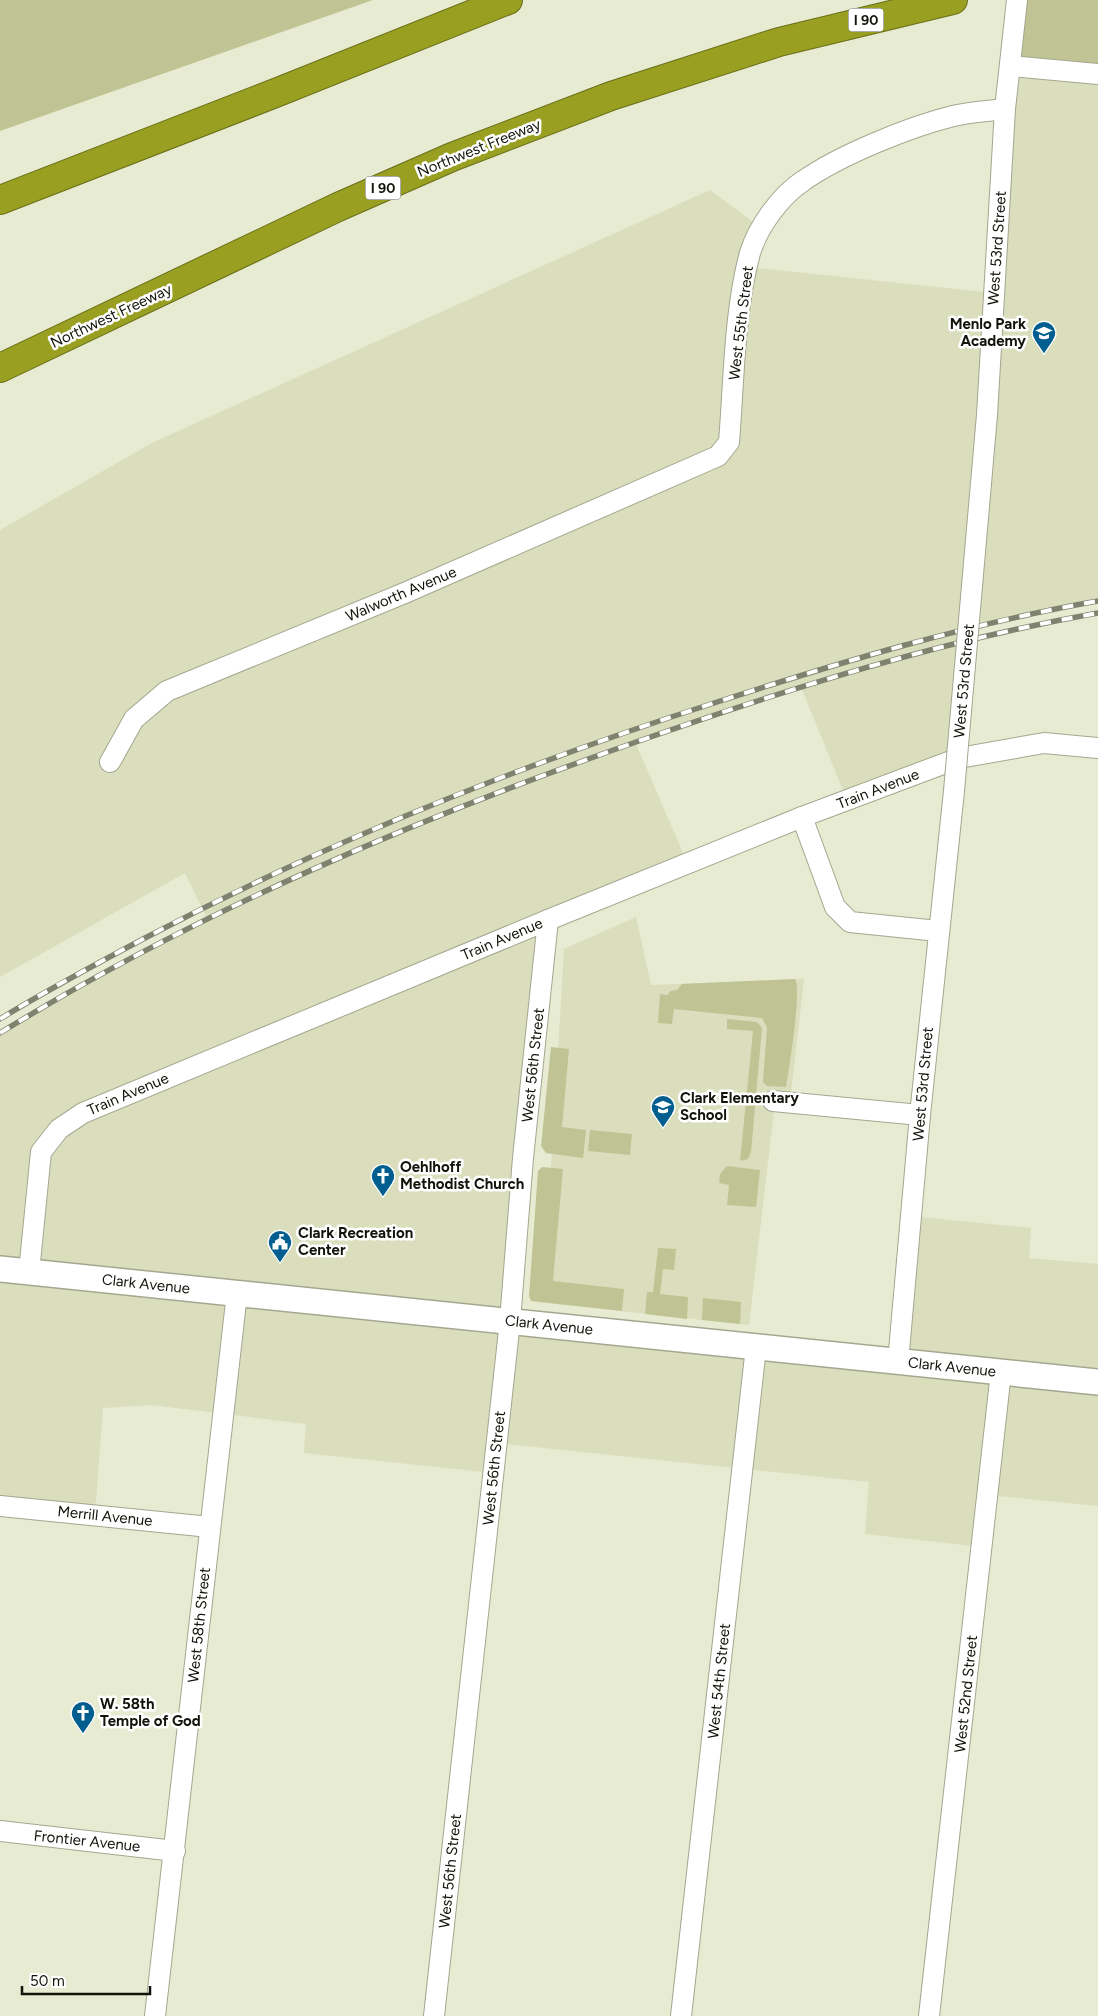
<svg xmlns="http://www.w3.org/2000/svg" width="1098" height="2016" font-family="Figtree,sans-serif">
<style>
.built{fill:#dadebd}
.green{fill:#c0c494}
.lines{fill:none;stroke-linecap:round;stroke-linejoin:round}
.minor-casing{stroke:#a4a78f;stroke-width:22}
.tertiary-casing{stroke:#a4a78f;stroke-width:28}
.motorway-casing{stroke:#696e19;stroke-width:30}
.minor{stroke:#fff;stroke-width:20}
.tertiary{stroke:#fff;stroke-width:25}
.motorway{stroke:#989f21;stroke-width:28}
.rail-casing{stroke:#808270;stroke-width:5.5}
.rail{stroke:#fff;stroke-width:4;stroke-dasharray:11;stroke-linecap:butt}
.minor-bridge-casing{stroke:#a4a78f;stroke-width:22;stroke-linecap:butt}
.minor-bridge{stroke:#fff;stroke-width:20}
.labels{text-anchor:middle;stroke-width:5;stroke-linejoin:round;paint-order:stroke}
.shield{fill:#fff;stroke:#595a54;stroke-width:1}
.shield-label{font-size:14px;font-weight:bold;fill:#12130a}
.street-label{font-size:15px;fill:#12130a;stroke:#fff}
.poi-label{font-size:15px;font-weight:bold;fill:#12130a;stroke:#fff;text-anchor:start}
</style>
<rect width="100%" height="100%" fill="#e7ebd1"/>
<g class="built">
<polygon points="1010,66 1098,74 1098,601 1039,611 968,628 957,760 847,800 801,687 635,742 688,864 548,920 510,1320 898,1362 911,1216 1031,1228 1029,1258 1098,1264 1098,1506 988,1495 982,1547 865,1534 869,1482 497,1443 494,1473 304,1453 306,1424 151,1405 103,1408 95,1515 0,1506 0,1033 85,984 208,920 185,873 0,977 0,530 152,443 710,190 761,228 747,267 994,293"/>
<polygon points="636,917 651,985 804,979 790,1102 775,1102 749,1325 538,1302 552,1154 564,949"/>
</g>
<g class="green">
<polygon points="0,0 373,0 0,131"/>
<polygon points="1017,0 1098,0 1098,74 1010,66"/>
<path d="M795 979C802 989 789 1070 786 1087L767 1086 763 1082 767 1027 762 1018 674 1009 672 1024 658 1023 660 994 668 995 670 991 677 990 682 984Z"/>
<polygon points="727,1019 757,1022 762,1028 751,1152 748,1159 740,1161 753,1031 727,1029"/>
<polygon points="551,1047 569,1049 562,1127 586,1130 583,1158 546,1153 541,1146"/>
<polygon points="590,1130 632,1134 630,1155 588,1151"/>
<polygon points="727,1166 760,1170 756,1207 727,1205 729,1185 719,1183 720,1174"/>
<polygon points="542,1167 563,1169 553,1281 624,1289 622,1311 531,1301 529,1296 538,1171"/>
<polygon points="658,1248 676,1249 674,1270 663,1269 660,1294 688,1297 687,1319 645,1314 647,1292 653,1292"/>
<polygon points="703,1298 741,1302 740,1324 702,1320"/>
</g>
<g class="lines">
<g class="minor-casing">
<g id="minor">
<polyline points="1010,66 1098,74"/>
<polyline points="987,415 1005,109 1017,0"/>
<path d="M110 762 134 719 167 691 407 592 718 456 729 442C734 382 734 311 750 253 758 227 780 196 803 181 840 155 909 127 953 116 970 112 988 111 1005 109"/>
<polyline points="802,817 835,907 850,922 938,931"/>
<polyline points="773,1101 920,1115"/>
<polyline points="29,1272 41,1152 59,1129 83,1113 548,920 802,817 959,758 1044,743 1098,748"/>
<polyline points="898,1362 920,1115 954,791"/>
<polyline points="0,1506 210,1527"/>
<polyline points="0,1831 175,1851"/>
<polyline points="155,2016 237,1293"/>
<polyline points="434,2016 510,1321 523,1158 548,920"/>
<polyline points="681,2016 756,1347"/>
<polyline points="929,2016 1001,1372"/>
</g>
</g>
<g class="tertiary-casing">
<polyline id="tertiary" points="0,1269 1098,1382"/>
</g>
<g class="motorway-casing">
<g id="motorway">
<polyline points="0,200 278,92 508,0"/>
<polyline points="0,368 338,207 452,157 611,96 779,42 953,0"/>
</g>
</g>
<use href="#minor" class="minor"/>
<use href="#tertiary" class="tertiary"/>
<use href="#motorway" class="motorway"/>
<g class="rail-casing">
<g id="rail">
<path d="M0 1019C47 990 96 964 145 938 327 842 518 766 714 703 841 662 967 624 1098 601"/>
<path d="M0 1033C199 911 416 819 636 742 787 689 940 641 1098 613"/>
</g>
</g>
<use href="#rail" class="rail"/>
<g class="minor-bridge-casing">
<polyline id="minor-bridge" points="954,791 987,415"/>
</g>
<use href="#minor-bridge" class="minor-bridge"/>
</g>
<defs>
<g id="school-pin" transform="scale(1.25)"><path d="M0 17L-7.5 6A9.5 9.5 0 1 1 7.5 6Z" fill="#025e8f" stroke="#fff"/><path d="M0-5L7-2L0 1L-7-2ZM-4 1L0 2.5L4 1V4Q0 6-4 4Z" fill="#fff"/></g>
<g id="church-pin" transform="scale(1.25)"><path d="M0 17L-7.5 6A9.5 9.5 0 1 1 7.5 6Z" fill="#025e8f" stroke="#fff"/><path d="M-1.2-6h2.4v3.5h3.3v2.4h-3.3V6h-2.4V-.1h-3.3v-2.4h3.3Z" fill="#fff"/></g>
<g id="civic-pin" transform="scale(1.25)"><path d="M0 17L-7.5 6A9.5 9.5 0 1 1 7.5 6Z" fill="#025e8f" stroke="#fff"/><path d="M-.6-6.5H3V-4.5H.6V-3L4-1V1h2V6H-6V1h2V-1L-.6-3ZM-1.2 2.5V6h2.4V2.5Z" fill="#fff"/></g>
</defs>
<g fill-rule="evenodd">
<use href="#school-pin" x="1044" y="333"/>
<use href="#school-pin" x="663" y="1107"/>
<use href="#church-pin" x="383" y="1176"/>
<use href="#civic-pin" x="280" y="1242"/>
<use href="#church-pin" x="83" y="1713"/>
</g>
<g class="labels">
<g class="shield">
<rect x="848.5" y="8.5" width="35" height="23" rx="4"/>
<rect x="365.5" y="176.5" width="35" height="23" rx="4"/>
</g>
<g class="shield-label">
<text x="866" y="25">I 90</text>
<text x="383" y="193">I 90</text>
</g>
<g class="street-label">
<text transform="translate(479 148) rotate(-22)" y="5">Northwest Freeway</text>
<text transform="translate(997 248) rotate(-86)" y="5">West 53rd Street</text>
<text transform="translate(111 316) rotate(-25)" y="5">Northwest Freeway</text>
<text transform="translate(741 323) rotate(-83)" y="5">West 55th Street</text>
<text transform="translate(401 594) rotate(-23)" y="5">Walworth Avenue</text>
<text transform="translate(964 681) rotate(-85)" y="5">West 53rd Street</text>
<text transform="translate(878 789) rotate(-21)" y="5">Train Avenue</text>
<text transform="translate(502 939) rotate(-23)" y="5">Train Avenue</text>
<text transform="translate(533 1065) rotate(-84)" y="5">West 56th Street</text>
<text transform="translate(923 1084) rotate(-85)" y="5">West 53rd Street</text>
<text transform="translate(128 1094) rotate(-23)" y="5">Train Avenue</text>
<text transform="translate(146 1284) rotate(6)" y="5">Clark Avenue</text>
<text transform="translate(549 1325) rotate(6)" y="5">Clark Avenue</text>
<text transform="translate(952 1367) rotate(6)" y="5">Clark Avenue</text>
<text transform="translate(494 1468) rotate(-84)" y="5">West 56th Street</text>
<text transform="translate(105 1516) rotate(6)" y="5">Merrill Avenue</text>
<text transform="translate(199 1625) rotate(-84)" y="5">West 58th Street</text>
<text transform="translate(719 1681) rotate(-84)" y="5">West 54th Street</text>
<text transform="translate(966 1694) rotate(-84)" y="5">West 52nd Street</text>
<text transform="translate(87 1841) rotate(6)" y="5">Frontier Avenue</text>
<text transform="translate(450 1871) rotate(-84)" y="5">West 56th Street</text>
</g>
<g class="poi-label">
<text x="1026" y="329" text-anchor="end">Menlo Park<tspan x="1026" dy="17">Academy</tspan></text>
<text x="680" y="1103">Clark Elementary<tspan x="680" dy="17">School</tspan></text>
<text x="400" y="1172">Oehlhoff<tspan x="400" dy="17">Methodist Church</tspan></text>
<text x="298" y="1238">Clark Recreation<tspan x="298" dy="17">Center</tspan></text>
<text x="100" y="1709">W. 58th<tspan x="100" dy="17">Temple of God</tspan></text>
</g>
</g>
<path d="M22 1986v8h128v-8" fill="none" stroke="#12130a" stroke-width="2.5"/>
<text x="30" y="1986" font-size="15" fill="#12130a" stroke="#ffffff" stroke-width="4" paint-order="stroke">50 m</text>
</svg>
